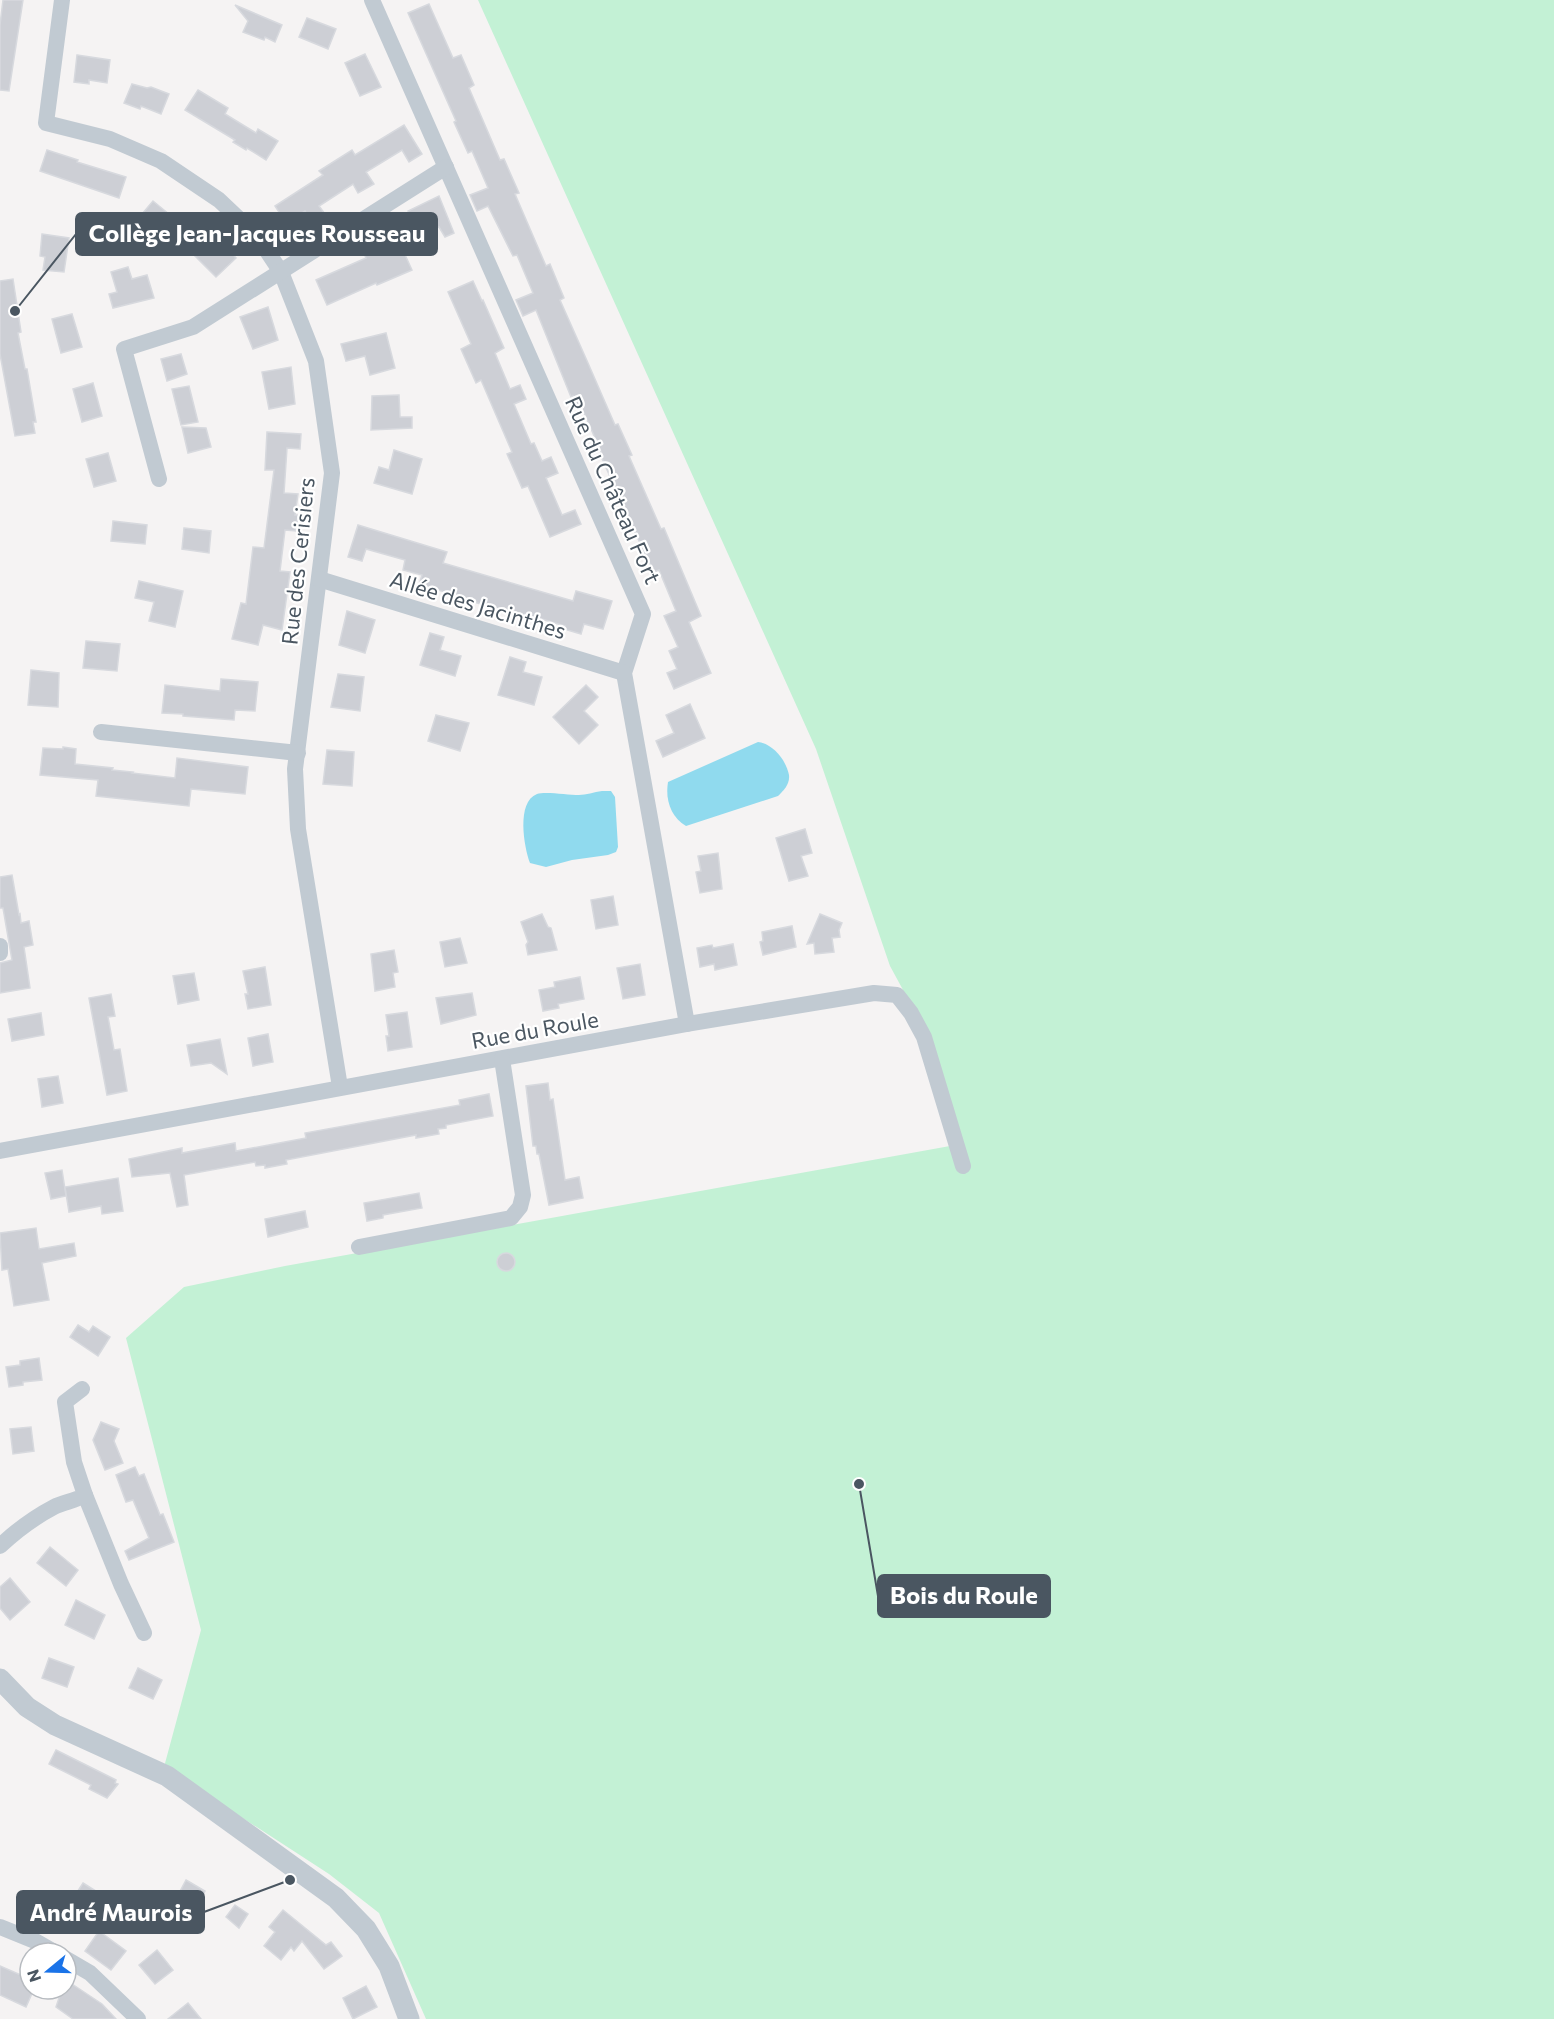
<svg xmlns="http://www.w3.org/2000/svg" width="1554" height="2019" font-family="Commissioner,sans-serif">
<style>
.green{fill:#c3f1d5}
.water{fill:#90daee}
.building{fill:#cdcfd5;stroke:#d7d9de;stroke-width:1.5}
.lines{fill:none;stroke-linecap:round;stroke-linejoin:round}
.minor{stroke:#c1cad2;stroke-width:16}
.tertiary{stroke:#c1cad2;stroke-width:21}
.labels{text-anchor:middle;stroke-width:4.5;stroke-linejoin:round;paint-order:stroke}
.street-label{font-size:22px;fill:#4a5661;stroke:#fff}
.leader{fill:none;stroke:#4a5661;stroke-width:2}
.callout-dot{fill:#4a5661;stroke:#fff;stroke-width:2}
.callout{fill:#4a5661;stroke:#4a5661;stroke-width:2}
.callout-label{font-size:24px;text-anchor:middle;font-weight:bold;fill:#fff}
</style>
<rect width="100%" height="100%" fill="#f5f3f3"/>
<polygon class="green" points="478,0 1554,0 1554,2019 426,2019 379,1913 329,1874 164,1767 201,1630 126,1338 184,1287 285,1266 961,1144 933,1045 890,966 816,749"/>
<g class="water">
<path d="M758 742C773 744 786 760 789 775 790 784 784 790 778 796L686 826C671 817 665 800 668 782Z"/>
<path d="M602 791H611L615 797 618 847 616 852 608 855 572 860 546 867 530 863C524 847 516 802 537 794 545 791 568 795 579 795 586 795 594 792 602 791Z"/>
</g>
<g class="building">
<polygon points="3,0 23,0 9,91 0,90 0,25"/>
<polygon points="429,4 453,58 461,55 474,85 469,88 500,160 504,159 519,193 515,194 546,266 550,264 564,298 560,300 588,363 615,425 618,424 632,455 629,456 661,529 664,528 701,616 689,622 711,673 674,689 667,673 677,669 669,651 678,647 664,616 676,611 659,570 654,572 629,520 628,521 619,502 617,502 612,490 615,488 600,454 602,454 584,413 581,414 573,396 571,397 536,310 523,316 516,300 533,293 517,255 513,256 488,206 477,211 470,195 488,188 472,151 468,153 454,122 456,121 408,13"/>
<polygon points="235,5 282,25 275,42 265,37 264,40 243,32 248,21"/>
<polygon points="307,18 336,29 328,49 299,37"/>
<polygon points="365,54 381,87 360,96 345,63"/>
<polygon points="77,55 110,60 107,83 89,80 89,84 74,82"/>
<polygon points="132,84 147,88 151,87 169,94 161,114 141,106 140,109 124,103"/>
<polygon points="198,90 228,108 225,114 256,133 258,129 278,141 266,160 247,148 246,150 233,142 235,140 185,110"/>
<polygon points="404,125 422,154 409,162 402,150 366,172 374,184 358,193 353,184 319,206 325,214 312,222 305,211 286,223 275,206 323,175 319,171 352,150 355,155"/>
<polygon points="47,150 78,160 77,162 126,177 119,198 40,171"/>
<polygon points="439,196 454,233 445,237 439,227 419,235 408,211"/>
<polygon points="153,201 175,219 162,236 142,220 142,214"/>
<polygon points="213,232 236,258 216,277 192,253"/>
<polygon points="42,234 69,238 64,272 43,270 45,257 40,256"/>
<polygon points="375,235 383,254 401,246 412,270 377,285 376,283 327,305 316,280 366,258 359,242"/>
<polygon points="128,267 132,279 147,275 154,298 113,308 109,294 117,292 111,272"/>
<polygon points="13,279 21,332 18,333 25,369 27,369 36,422 33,422 35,433 15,436 0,354 0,281"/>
<polygon points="473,281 482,301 483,300 504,348 495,353 510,389 520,385 526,399 514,404 531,444 534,443 542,461 551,457 558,473 546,478 562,515 575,510 581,524 550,537 528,486 522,488 507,454 512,452 481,380 476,383 461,349 471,344 448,292"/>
<polygon points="268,307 278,340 253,349 240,317"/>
<polygon points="72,314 82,347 61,353 52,319"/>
<polygon points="386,333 395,368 370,375 365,356 346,361 341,344"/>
<polygon points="181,354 187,374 167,381 161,359"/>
<polygon points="291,367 295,404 269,409 262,372"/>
<polygon points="93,383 102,416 82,422 73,389"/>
<polygon points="189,386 198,422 181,425 172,389"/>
<polygon points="399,395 400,417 412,417 412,428 371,430 372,396"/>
<polygon points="182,427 206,428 211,447 188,453"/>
<polygon points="267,432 301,434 300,449 287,448 284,493 298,494 295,515 298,515 296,531 285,530 280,571 290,572 282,630 263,625 258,645 232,639 241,603 246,604 253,547 264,548 274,470 265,470"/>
<polygon points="394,450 422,459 412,494 374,483 379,467 389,470"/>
<polygon points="108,453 116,481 94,487 86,459"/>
<polygon points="113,521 147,525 145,544 111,541"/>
<polygon points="358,525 447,552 443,563 573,601 576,591 612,601 603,629 584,624 581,634 564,629 565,626 525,614 524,617 474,602 475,600 419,585 422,575 403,570 405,560 366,549 362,561 348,557"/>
<polygon points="184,528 211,531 209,553 182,549"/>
<polygon points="139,581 183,591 175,627 149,621 154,602 135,598"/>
<polygon points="347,611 375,620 365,653 339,645"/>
<polygon points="430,633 444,637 440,650 461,656 455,676 420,665"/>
<polygon points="86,641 120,644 117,671 83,668"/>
<polygon points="510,657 526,662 523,672 542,677 534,705 498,695"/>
<polygon points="31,670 59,673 58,707 28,705"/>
<polygon points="338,674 364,677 360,711 331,707"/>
<polygon points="221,679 258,682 255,711 235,710 234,720 183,716 183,714 162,713 165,685 220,691"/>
<polygon points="586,685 598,697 584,711 598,725 579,744 553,717"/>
<polygon points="690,704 705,738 663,757 656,741 674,733 666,715"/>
<polygon points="436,715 469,723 460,751 428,741"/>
<polygon points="63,747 76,749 75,764 113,768 112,770 133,772 132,773 175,778 177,758 248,767 245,794 191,789 189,806 96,796 98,780 40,775 43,748 63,749"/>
<polygon points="327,750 354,752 352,786 323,784"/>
<polygon points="805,829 812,853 801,856 808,876 789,881 776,838"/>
<polygon points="718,853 722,889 700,893 696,872 701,871 698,856"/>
<polygon points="12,875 19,915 20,914 21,923 29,921 33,945 24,947 30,988 0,993 0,963 12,960 3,908 0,908 0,877"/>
<polygon points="613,896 618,925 596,929 591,900"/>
<polygon points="542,914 548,927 551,928 557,950 528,955 526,945 528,942 521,922"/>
<polygon points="820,914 842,923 839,930 840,937 832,938 834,952 815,954 814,943 807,944"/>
<polygon points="792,926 796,947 763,955 760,942 763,941 762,932"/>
<polygon points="460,938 467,963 445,967 440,942"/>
<polygon points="733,944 737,965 715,970 714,964 700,967 697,948 712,945 713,948"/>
<polygon points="394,950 398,972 393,973 395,987 375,991 371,954"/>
<polygon points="640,964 645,995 623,999 617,968"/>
<polygon points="265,967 271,1005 248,1009 245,994 248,994 243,971"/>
<polygon points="194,973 199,1000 178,1004 173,976"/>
<polygon points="580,977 584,999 558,1004 559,1008 543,1011 539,990 555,987 554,982"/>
<polygon points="472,993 476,1015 441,1024 436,998"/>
<polygon points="111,994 115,1016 108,1017 114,1050 120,1049 127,1091 107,1095 89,998"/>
<polygon points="407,1012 412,1047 388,1051 386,1036 389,1036 386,1015"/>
<polygon points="41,1013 44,1035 12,1041 8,1019"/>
<polygon points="268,1034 273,1062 253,1066 248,1038"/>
<polygon points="220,1039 227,1074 211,1063 191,1066 187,1045"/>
<polygon points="58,1076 63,1103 42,1107 38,1079"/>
<polygon points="548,1083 550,1100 553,1099 565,1180 579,1177 583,1198 549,1205 539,1154 537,1154 536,1146 533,1146 526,1086"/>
<polygon points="489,1094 493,1116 446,1125 446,1128 438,1129 439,1134 416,1138 416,1135 286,1160 287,1164 265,1168 265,1165 256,1166 255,1162 184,1175 188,1205 177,1207 170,1173 132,1177 129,1159 182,1148 182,1153 235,1143 236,1151 274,1144 306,1138 305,1133 460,1105 459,1100"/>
<polygon points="62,1170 66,1196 51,1199 45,1173"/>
<polygon points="118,1178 123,1211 102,1214 101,1206 69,1212 65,1187"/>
<polygon points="419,1193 422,1208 383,1215 383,1218 367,1221 364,1203"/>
<polygon points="305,1211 308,1227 268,1237 265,1219"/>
<polygon points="36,1228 39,1249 74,1243 76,1256 42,1263 49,1300 14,1306 8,1269 2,1270 0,1233"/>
<circle cx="506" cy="1262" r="9"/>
<polygon points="78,1325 89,1332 93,1326 110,1337 98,1356 70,1337"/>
<polygon points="39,1358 42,1380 23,1382 23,1385 9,1387 6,1367 20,1365 20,1361"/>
<polygon points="101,1422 119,1429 114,1441 123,1463 105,1470 93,1440"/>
<polygon points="31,1427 34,1451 13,1454 10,1429"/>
<polygon points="135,1467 139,1476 144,1474 160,1515 163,1514 174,1542 129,1560 125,1551 149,1538 133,1500 126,1502 116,1475"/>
<polygon points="50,1547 78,1570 66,1586 37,1563"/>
<polygon points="10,1578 30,1602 10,1620 0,1608 0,1587"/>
<polygon points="76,1600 105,1615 94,1639 65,1625"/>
<polygon points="49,1658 74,1667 67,1687 42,1678"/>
<polygon points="138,1668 162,1680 153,1699 129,1688"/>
<polygon points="56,1750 116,1780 115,1783 118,1784 107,1798 89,1789 91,1785 49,1764"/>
<polygon points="186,1880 205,1891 196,1909 176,1899"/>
<polygon points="83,1883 99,1893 90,1907 74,1897"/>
<polygon points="235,1905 248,1914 239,1928 226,1917"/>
<polygon points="283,1910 326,1945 331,1942 342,1956 324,1969 302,1941 294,1951 291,1947 281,1960 264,1946 275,1932 269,1927"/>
<polygon points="99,1931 126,1951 111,1970 85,1951"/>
<polygon points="157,1950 173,1970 155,1984 139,1965"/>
<polygon points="0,1966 30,1979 30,1989 34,1989 26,2007 0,1995"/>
<polygon points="66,1980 102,2004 116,2019 73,2019 56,2007 62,1989 66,1989"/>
<polygon points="366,1986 377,2007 353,2019 343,1998"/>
<polygon points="188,2003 201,2019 168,2019"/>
</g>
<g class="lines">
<g class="minor">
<polyline points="62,0 46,123 110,139 161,161 219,200 257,236 281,272 316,361 332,473 295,769 298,829 340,1087"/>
<polyline points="372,0 643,614 624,673 687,1024"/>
<polyline points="159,479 124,349 193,327 446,167"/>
<polyline points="319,579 624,673"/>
<polyline points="101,732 298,753"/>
<polyline points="0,946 0,953"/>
<polyline points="0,1151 687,1024 874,993 897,995 911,1013 924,1037 963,1166"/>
<polyline points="359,1247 511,1218 520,1207 523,1195 502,1059"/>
<polyline points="85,1495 121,1584 144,1633"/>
<path d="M0 1546C16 1531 35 1517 54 1507 64 1502 75 1501 85 1495L74 1462 65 1402 82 1389"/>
<polyline points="0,1927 35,1941 56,1953"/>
<polyline points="66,1959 90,1973 138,2019"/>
</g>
<polyline class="tertiary" points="0,1679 27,1707 55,1725 167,1776 336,1898 366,1929 389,1966 409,2019"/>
</g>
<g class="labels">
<g class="street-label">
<text transform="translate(613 490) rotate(66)" y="8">Rue du Château Fort</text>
<text transform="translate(298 561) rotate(-84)" y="8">Rue des Cerisiers</text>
<text transform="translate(478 605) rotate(17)" y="8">Allée des Jacinthes</text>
<text transform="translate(535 1030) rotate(-10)" y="8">Rue du Roule</text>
</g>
</g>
<path class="leader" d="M15 311L76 234M859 1484L878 1596M290 1880L204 1912"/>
<g class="callout-dot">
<circle cx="15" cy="311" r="6"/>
<circle cx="859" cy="1484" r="6"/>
<circle cx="290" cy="1880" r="6"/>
</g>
<g class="callout">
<rect x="76" y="213" width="361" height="42" rx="6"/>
<rect x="878" y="1575" width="172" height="42" rx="6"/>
<rect x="17" y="1891" width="187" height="42" rx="6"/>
</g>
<g class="callout-label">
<text x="257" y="242">Collège Jean-Jacques Rousseau</text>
<text x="964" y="1604">Bois du Roule</text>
<text x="111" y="1921">André Maurois</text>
</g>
<g transform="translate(48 1971) rotate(251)"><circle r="28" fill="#ffffff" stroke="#b7bbc0" stroke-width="1.5"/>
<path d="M0-4.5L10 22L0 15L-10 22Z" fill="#1a73e8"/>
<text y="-9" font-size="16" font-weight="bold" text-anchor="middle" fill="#4a5661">N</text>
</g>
</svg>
